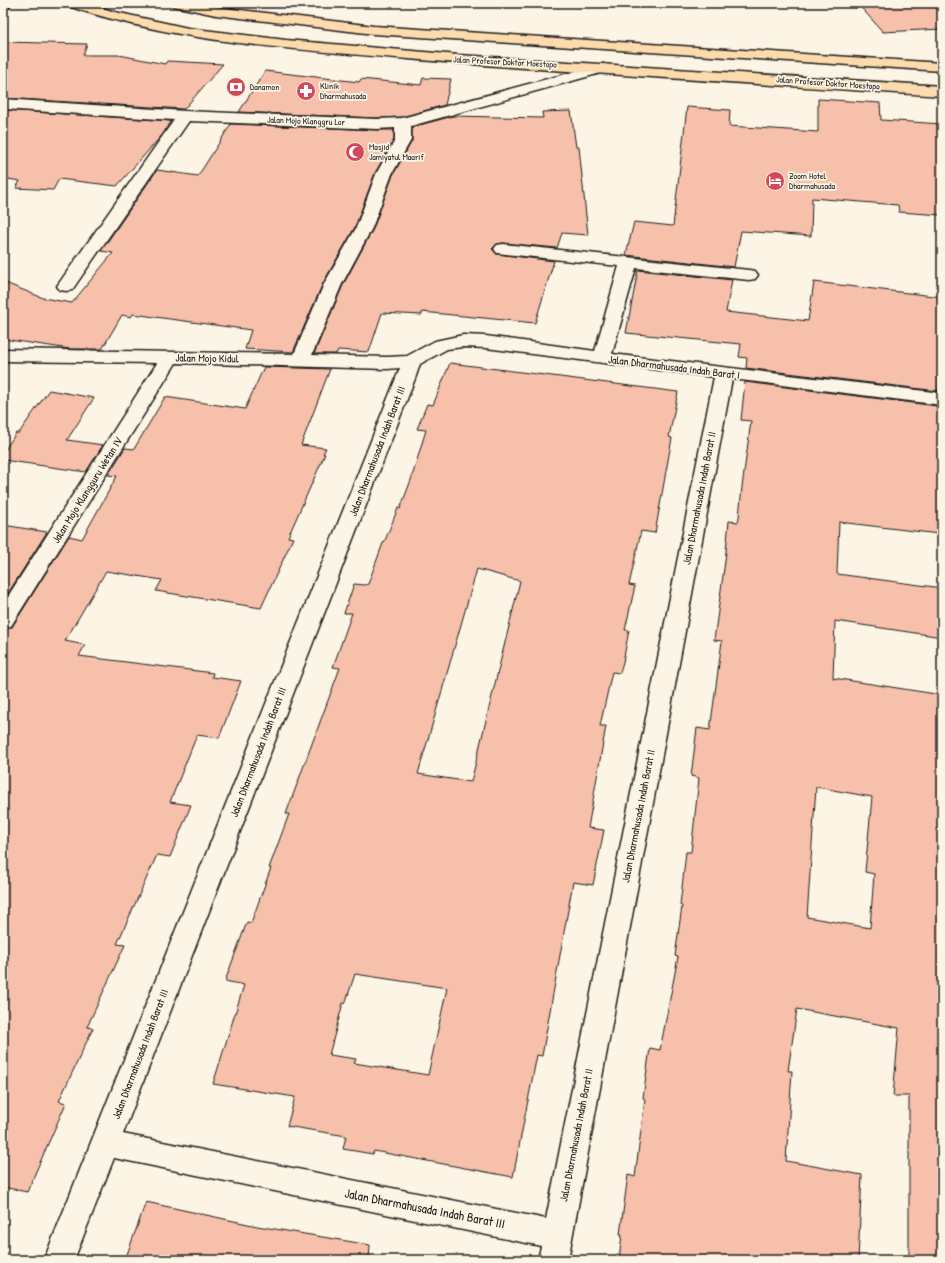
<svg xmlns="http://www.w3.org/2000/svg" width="945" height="1263" font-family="'Patrick Hand',sans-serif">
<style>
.building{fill:#f7c0aa;stroke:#1c1c1c;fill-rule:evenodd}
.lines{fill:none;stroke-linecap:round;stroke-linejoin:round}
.minor-casing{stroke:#1c1c1c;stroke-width:3}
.primary-casing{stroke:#1c1c1c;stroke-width:3}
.minor{fill:#fcf5e5;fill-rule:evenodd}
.primary{fill:#fedbac;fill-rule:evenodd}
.labels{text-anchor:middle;stroke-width:3.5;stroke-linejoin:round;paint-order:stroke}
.far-street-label{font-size:9px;fill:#1c1c1c;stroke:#fcf5e5}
.far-poi-label{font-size:9px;fill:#1c1c1c;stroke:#fcf5e5;text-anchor:start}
.street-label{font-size:11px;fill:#1c1c1c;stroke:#fcf5e5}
.near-street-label{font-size:13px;fill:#1c1c1c;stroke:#fcf5e5}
</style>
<rect width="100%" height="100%" fill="#fcf5e5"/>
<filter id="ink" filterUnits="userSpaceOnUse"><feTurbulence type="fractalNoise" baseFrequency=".025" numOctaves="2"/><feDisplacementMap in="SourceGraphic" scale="8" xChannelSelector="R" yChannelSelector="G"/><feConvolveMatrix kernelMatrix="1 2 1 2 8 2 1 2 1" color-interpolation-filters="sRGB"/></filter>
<g filter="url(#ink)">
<g class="building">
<polygon points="857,3 942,3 942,29 883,32"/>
<polygon points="3,42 87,44 83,55 119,55 165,64 167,61 223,64 184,109 3,98"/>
<polygon points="265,71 359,82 361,79 421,85 423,78 451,79 445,105 402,117 377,118 239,112"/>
<polygon points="818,99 880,103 881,120 942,124 942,215 899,212 898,205 812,198 811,236 741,231 734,267 626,255 634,222 673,226 687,107 730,110 729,126 818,132"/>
<polygon points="3,110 171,121 163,134 117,186 59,179 53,190 16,188 20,181 3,178"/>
<polygon points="571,111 576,147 579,147 588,235 562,233 557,248 503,243 497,244 492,249 497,254 554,261 535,323 422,312 422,315 382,313 369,352 338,350 336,354 314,354 343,285 373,229 393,175 412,141 412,127 453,116 543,118 542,112"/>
<polygon points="231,124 377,130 394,130 394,140 375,173 355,227 323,283 293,352 245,349 251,330 133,314 131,317 122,315 102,349 70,349 3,339 3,282 43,298 72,303 113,253 101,251 157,170 198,176"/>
<polygon points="638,270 732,280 726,312 808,321 814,282 942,297 942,329 938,391 746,368 747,358 739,357 741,344 626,333"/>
<path d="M450 363 678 392 669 437 672 438 655 533 641 531 629 585 635 586 625 630H629L623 662 620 673 612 672 600 726H606L588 828 604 830 593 885 573 882 542 1056 537 1055 513 1177 374 1151 373 1154 343 1149 346 1136 287 1126 295 1097 213 1084 244 985 225 981 247 922 251 923 271 868H269L289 814H286L340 668 333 667 352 613H344L354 584 365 585 368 584 383 543H384L398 508 400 509 411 480 426 430 417 429 427 404 433 405ZM477 569 520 581 471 782 418 774ZM355 974 447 988 428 1075 354 1063 356 1059 329 1055 343 1003 345 1004Z"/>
<polygon points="264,367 330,369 301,445 326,448 323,454 325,454 288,537 293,538 261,608 156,591 162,580 106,571 65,641 85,645 79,656 213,673 212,677 241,681 219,738 197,735 170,802 191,805 170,857 157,855 117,944 125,945 87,1027 93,1028 59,1101 66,1103 27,1192 3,1187 3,630 12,627 69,536 82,539 117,476 108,475 125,448 134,449 165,397 245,409"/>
<path d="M745 382 937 406V410L942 411V524H939V534L839 522 837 574 942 588V637L835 621 833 678 942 695V1260H909V1096H893L899 1028 797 1009 788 1071H792L786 1161 862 1175 858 1260H619L622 1234H620L628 1175 635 1177 645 1099 643 1098 650 1048 660 1050 678 957 675 956 682 906 680 905 686 852H691L699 778 691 776 697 728 710 730 722 641 714 640 725 561 729 521 738 522 739 517 742 487 751 421 741 420ZM816 787 872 797 865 872 874 874 870 928 807 917Z"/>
<polygon points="49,390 94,398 67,440 103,445 86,472 3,460 3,453 16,433 19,433"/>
<polygon points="3,525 47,532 3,601"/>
<polygon points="146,1202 257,1226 370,1245 369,1260 125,1260"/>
</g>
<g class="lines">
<g class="minor-casing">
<g id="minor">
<polygon points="3,3 12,3 8,8 3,9"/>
<path d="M603 64 608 65 610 68 608 71 411 126V140L392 174 372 228 342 284 312 355 387 357 407 356 435 341 463 335 486 336 595 351 619 266 497 253 494 249 497 245 503 244 749 270 755 271 758 275 755 279 749 280 636 268 612 354 942 393V405L732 379 568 1260H538L541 1246 114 1158 74 1260H44L400 368 387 369 176 363 11 626 3 629V604L157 363 3 361V349L294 354 324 284 356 228 376 174 395 140V128L377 129 189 121 72 290 66 291 60 290 57 286 174 120 3 109V99L185 111 377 119 402 118ZM463 347 486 348 714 377 546 1219 123 1134 416 376 420 364 447 349Z"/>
</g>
</g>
<g class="primary-casing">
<g id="primary">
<path d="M66 3H87L115 12 188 28 286 40 459 55 942 86V96C764 84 586 74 408 59 294 49 178 43 68 6Z"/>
<polygon points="171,3 198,3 216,7 374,26 942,63 942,71 374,34 216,15 173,6"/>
</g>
</g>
<use href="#minor" class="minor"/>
<use href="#primary" class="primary"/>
</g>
</g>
<defs>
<g id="bank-disc" transform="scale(1)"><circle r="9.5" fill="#d1495b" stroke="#fcf5e5"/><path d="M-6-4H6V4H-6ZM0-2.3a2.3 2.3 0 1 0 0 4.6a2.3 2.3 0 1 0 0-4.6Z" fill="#fff"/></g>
<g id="pharmacy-disc" transform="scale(1)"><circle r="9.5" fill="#d1495b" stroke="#fcf5e5"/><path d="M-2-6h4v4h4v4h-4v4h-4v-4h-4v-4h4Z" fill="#fff"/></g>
<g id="mosque-disc" transform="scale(1)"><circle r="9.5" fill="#d1495b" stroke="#fcf5e5"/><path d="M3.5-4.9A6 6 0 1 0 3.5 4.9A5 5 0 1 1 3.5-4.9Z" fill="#fff"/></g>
<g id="hotel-disc" transform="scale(1)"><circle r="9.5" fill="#d1495b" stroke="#fcf5e5"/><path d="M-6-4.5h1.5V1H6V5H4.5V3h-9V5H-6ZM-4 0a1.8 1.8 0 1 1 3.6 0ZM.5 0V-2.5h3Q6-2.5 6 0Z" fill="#fff"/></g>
</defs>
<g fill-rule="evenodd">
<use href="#bank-disc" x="236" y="87"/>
<use href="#pharmacy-disc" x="306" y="91"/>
<use href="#mosque-disc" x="355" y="152"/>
<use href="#hotel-disc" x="775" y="181"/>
</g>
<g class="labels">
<g class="far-street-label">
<text transform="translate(505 62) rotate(3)" y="3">Jalan Profesor Doktor Moestopo</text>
<text transform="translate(828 83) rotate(4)" y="3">Jalan Profesor Doktor Moestopo</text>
<text transform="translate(306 121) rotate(2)" y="3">Jalan Mojo Klanggru Lor</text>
</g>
<g class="far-poi-label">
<text x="320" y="89">Klinik<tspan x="320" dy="10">Dharmahusada</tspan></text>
<text x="250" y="90">Danamon</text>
<text x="369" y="150">Masjid<tspan x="369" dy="10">Jamiyatul Maarif</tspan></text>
<text x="789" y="179">Zoom Hotel<tspan x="789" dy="10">Dharmahusada</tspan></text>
</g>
<g class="street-label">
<text transform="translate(207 358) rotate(1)" y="4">Jalan Mojo Kidul</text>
<text transform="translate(674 367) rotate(7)" y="4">Jalan Dharmahusada Indah Barat I</text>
<text transform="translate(377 451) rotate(-69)" y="4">Jalan Dharmahusada Indah Barat III</text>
<text transform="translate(87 490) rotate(-58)" y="4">Jalan Mojo Klangguru Wetan IV</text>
<text transform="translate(699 498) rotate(-79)" y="4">Jalan Dharmahusada Indah Barat II</text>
<text transform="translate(258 752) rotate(-69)" y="4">Jalan Dharmahusada Indah Barat III</text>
<text transform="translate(638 816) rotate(-79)" y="4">Jalan Dharmahusada Indah Barat II</text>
<text transform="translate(140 1054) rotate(-69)" y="4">Jalan Dharmahusada Indah Barat III</text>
<text transform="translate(576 1135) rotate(-79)" y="4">Jalan Dharmahusada Indah Barat II</text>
</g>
<g class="near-street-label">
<text transform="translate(425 1208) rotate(11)" y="5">Jalan Dharmahusada Indah Barat III</text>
</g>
</g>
<rect width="945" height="1263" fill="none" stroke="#fcf5e5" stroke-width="16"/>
<rect x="8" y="8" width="929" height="1247" fill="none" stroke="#1c1c1c" stroke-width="1.5" filter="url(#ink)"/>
</svg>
